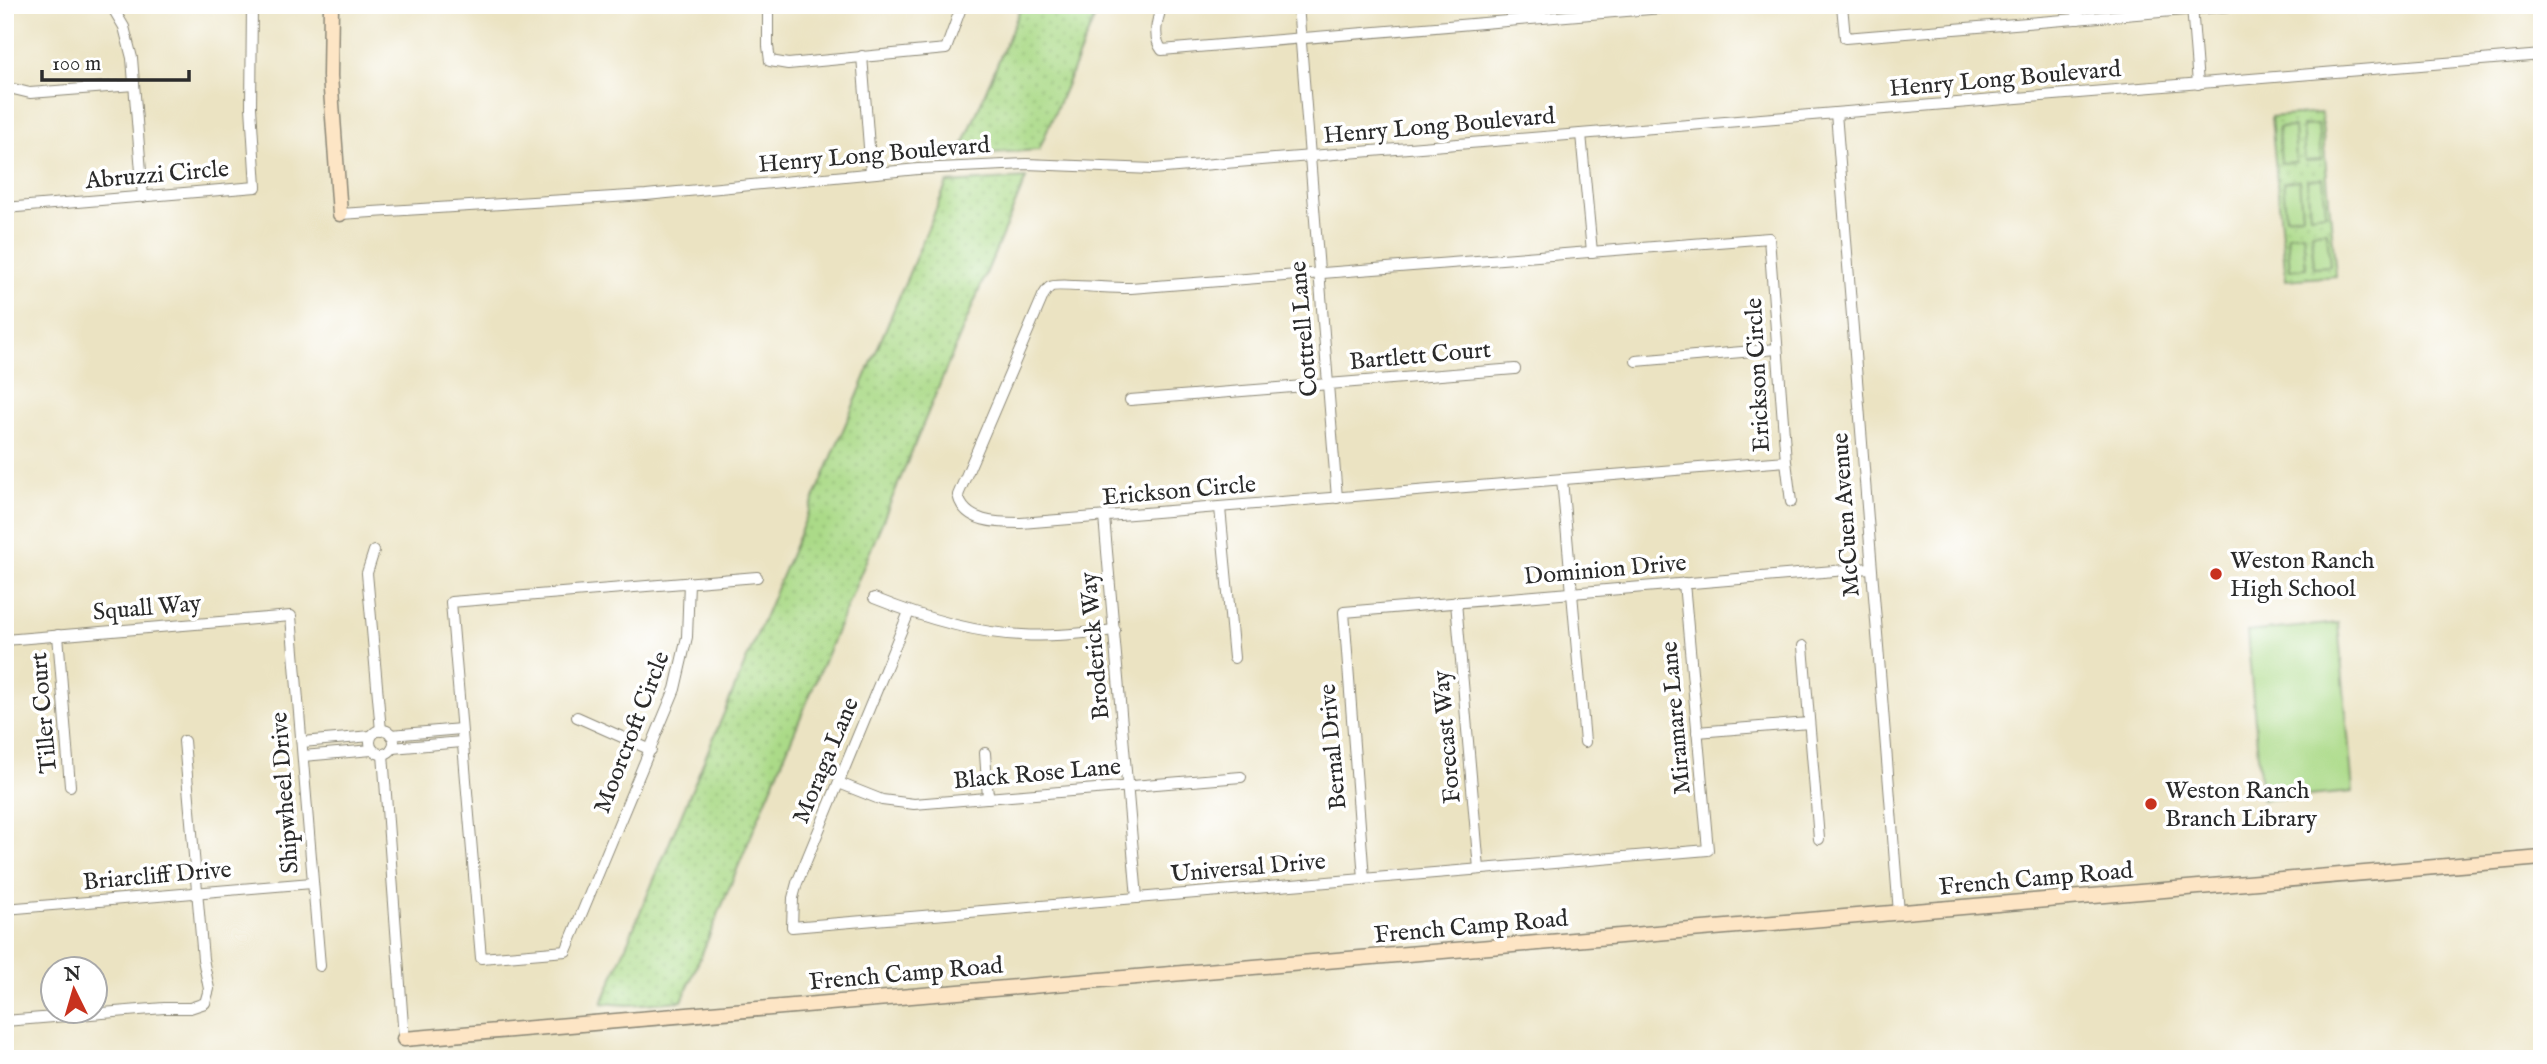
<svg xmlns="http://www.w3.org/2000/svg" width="2547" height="1064" font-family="'IM FELL English',serif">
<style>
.grass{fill:url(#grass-dots);stroke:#6b825a;stroke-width:2}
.pitch{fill:#abda88;stroke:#6b825a;stroke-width:2}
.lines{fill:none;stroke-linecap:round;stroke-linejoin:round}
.street-casing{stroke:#8b8776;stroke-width:12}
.secondary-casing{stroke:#8b8776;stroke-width:17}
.street{stroke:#fff;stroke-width:10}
.secondary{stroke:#fde5c5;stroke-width:14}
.poi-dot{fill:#c8321e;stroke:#fff;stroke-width:2.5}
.labels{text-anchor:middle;stroke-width:7;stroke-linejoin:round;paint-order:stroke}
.street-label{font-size:24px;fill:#2b2b2b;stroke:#fff}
.poi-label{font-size:24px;fill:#2b2b2b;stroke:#fff;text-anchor:start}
</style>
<defs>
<pattern id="grass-dots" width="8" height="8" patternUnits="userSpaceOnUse" patternTransform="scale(1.75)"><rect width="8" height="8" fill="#abda88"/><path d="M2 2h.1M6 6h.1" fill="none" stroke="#93bb76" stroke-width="1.8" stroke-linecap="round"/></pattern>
</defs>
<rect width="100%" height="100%" fill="#fff"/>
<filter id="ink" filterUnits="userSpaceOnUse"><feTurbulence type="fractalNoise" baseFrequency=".0143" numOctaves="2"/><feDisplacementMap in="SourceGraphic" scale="14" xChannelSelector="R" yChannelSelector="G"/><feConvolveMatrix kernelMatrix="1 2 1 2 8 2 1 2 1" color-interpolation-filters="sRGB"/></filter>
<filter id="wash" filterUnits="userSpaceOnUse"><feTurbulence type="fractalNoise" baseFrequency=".00686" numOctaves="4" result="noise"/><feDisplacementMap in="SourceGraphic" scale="28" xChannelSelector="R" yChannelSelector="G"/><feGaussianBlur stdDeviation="1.57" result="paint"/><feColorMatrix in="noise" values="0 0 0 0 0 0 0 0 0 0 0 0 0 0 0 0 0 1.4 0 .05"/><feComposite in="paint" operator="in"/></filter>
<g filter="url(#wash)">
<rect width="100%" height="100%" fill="#ebe3c2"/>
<g class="grass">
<polygon points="1022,5 1100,5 1039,150 959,155"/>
<polygon points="2321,113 2336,276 2286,280 2271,117"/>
<polygon points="1026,178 682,1001 628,1005 602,1003 947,183"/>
</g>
<g class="pitch">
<polygon points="2318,125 2321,160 2305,161 2302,126"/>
<polygon points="2294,127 2296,162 2281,163 2278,128"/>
<polygon points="2323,178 2326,213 2310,215 2307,180"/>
<polygon points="2299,180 2302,215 2286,217 2283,182"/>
<polygon points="2327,231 2330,266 2314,267 2311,232"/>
<polygon points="2303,233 2306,268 2290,270 2287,235"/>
<polygon points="2338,623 2353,792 2262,800 2247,632"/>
</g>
</g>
<g filter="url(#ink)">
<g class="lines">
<g class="street-casing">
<g id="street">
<polyline points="111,5 124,27 132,58 143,197"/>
<polyline points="768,5 768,46 770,61 788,64 946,49 962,5"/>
<path d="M1162 5C1157 20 1152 37 1162 50L1698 5"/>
<polyline points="1298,5 1337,498"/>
<polyline points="1842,5 1845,38 2246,5"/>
<polyline points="2076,5 2078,19"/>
<polyline points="2192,6 2198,84"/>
<polyline points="862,56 871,173"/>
<polyline points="5,87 30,93 134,85"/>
<polyline points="1836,113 1899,913"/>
<polyline points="1581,134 1592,252"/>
<polyline points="5,208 256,187 251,107 252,5"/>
<polyline points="340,214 646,195 918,169 1026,164 1153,169 2542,55"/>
<polyline points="1636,361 1777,349"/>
<polyline points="1130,400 1515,369"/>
<path d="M1786 461 1021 523C998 523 964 523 958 495L1043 296C1045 293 1047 289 1050 287 1055 283 1118 289 1131 288L1769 238 1786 461 1791 502"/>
<polyline points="1562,479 1585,742"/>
<polyline points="1220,508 1234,658"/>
<polyline points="1104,517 1137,898"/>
<polyline points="374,551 367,573 381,731"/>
<polyline points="689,582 687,637 675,689 566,951 481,958 451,602 757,577"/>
<path d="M874 598C921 617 971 633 1022 635 1053 637 1084 633 1115 630"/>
<polyline points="1456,602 1479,869"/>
<polyline points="909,612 797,883 793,898 792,927 1708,850 1684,583"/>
<polyline points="58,635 70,786"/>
<polyline points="5,640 291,616 320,966"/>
<polyline points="1803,646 1819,839"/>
<polyline points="577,717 651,750"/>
<circle cx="382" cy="742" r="12"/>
<polyline points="1697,732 1809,723"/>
<polyline points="391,735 461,729"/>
<polyline points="302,742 371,736"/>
<polyline points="392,748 462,742"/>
<polyline points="985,753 988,798"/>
<polyline points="383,754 404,1039"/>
<polyline points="303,756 372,750"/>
<polyline points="839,783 882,800 914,804 1241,777"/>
<polyline points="1364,879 1344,612 1870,568"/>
<polyline points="5,909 312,883"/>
<polyline points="5,1021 164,1008 190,1008 205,1003 209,989 203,959 184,741"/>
</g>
</g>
<g class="secondary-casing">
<g id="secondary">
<polyline points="331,5 330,76 340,214"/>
<polyline points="404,1039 2542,858"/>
</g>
</g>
<use href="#street" class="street"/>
<use href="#secondary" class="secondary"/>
</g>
</g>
<g class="poi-dot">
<circle cx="2216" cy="574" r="7"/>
<circle cx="2151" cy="804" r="7"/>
</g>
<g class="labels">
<g class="street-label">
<text transform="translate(2005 78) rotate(-5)" y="8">Henry Long Boulevard</text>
<text transform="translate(1439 125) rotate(-5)" y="8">Henry Long Boulevard</text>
<text transform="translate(874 154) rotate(-5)" y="8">Henry Long Boulevard</text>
<text transform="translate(157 174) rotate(-5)" y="8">Abruzzi Circle</text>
<text transform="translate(1303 329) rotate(-95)" y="8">Cottrell Lane</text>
<text transform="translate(1420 355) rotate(-5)" y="8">Bartlett Court</text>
<text transform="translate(1757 375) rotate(-93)" y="8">Erickson Circle</text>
<text transform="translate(1179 490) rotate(-5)" y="8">Erickson Circle</text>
<text transform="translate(1845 515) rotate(-94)" y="8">McCuen Avenue</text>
<text transform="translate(1605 569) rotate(-5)" y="8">Dominion Drive</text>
<text transform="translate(147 607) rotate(-5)" y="8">Squall Way</text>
<text transform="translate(1094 646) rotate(-95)" y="8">Broderick Way</text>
<text transform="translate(43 713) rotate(-95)" y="8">Tiller Court</text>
<text transform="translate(1675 718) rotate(-95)" y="8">Miramare Lane</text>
<text transform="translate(631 732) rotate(-69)" y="8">Moorcroft Circle</text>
<text transform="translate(1446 737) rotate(-95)" y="8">Forecast Way</text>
<text transform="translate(1332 747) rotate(-95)" y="8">Bernal Drive</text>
<text transform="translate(825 760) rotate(-67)" y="8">Moraga Lane</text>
<text transform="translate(1037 773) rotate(-5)" y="8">Black Rose Lane</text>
<text transform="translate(284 793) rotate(-94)" y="8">Shipwheel Drive</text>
<text transform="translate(1248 867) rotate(-5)" y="8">Universal Drive</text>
<text transform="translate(157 875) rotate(-5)" y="8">Briarcliff Drive</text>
<text transform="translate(2036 878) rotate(-5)" y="8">French Camp Road</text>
<text transform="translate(1471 926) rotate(-5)" y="8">French Camp Road</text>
<text transform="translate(906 973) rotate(-5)" y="8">French Camp Road</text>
</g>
<g class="poi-label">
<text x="2230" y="568">Weston Ranch<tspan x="2230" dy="28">High School</tspan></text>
<text x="2165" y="798">Weston Ranch<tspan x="2165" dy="28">Branch Library</tspan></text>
</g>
</g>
<rect width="2547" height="1064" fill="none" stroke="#fff" stroke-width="28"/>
<g transform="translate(74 990) rotate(355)"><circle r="33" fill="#ffffff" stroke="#aaaaaa" stroke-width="2"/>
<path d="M0-5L12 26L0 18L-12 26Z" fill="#c8321e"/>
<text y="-10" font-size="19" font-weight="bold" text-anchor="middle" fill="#2b2b2b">N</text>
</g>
<path d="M42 70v10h147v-10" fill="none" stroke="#2b2b2b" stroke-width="3.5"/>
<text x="52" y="70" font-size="21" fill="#2b2b2b" stroke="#ffffff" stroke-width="5" paint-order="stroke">100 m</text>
</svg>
